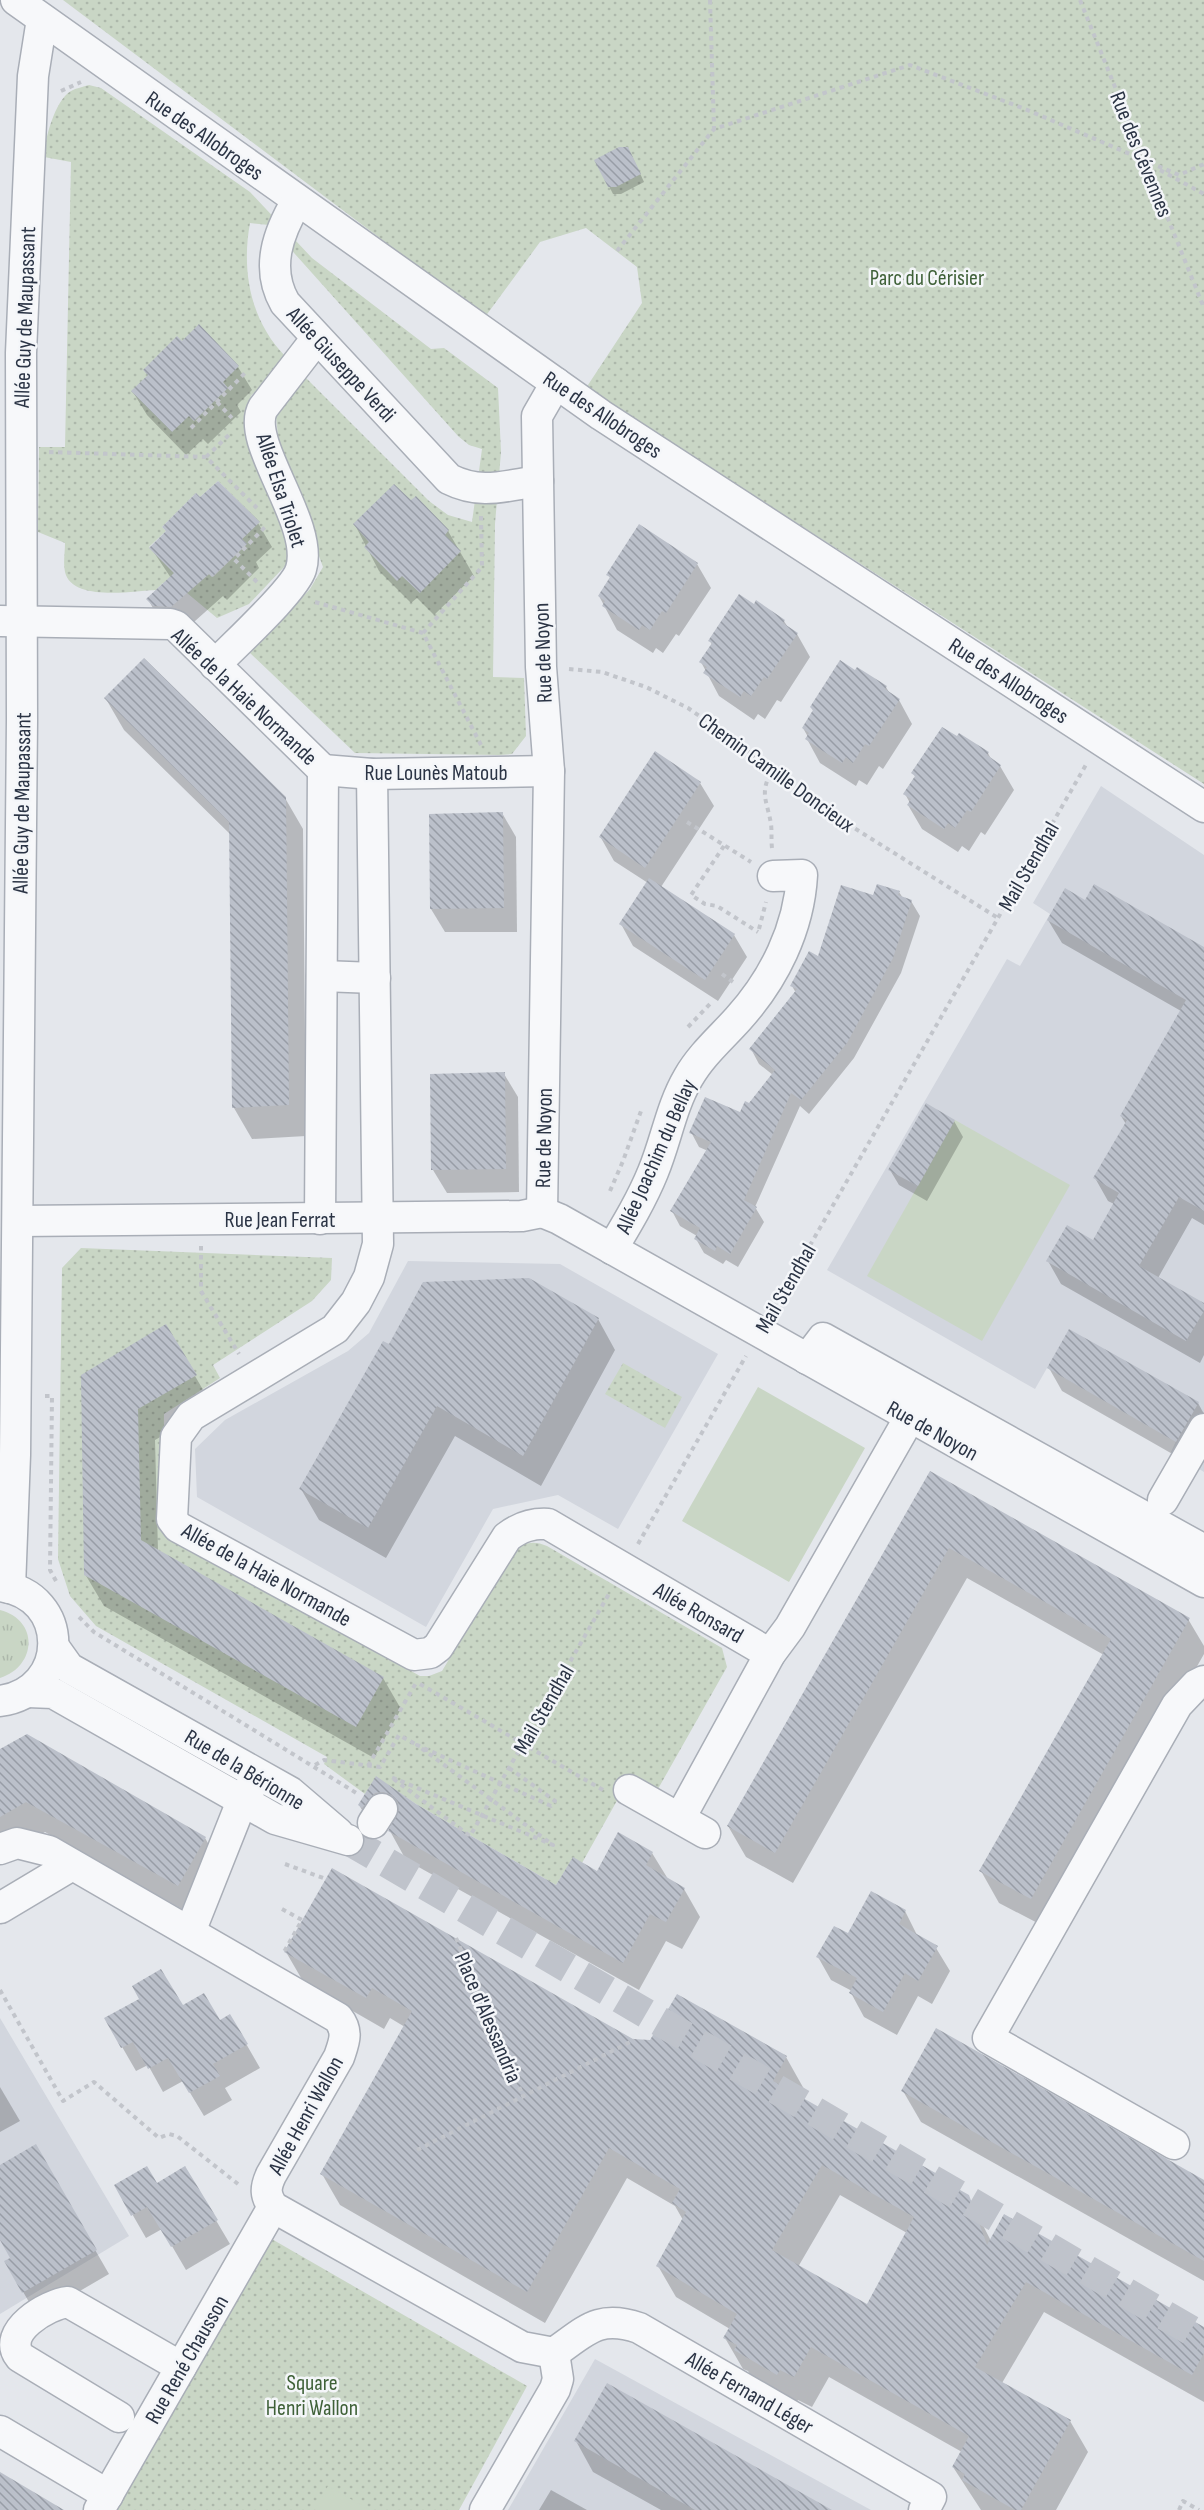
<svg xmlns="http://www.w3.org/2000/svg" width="1204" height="2510" font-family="'Sofia Sans Condensed',sans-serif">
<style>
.built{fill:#d2d6de}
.grass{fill:url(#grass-tufts)}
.park{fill:url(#park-dots)}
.pitch{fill:#c9d6c5}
.shadow{fill:#0003;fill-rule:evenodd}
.building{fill:url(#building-back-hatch);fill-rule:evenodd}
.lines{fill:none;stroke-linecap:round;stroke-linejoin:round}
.minor-tunnel{stroke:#bfc3cb;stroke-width:30;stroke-dasharray:30 15;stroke-linecap:butt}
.minor-casing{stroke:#a9aeb7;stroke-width:33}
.path{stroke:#c2c5cb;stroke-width:4;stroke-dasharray:4.5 4.5;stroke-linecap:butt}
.minor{stroke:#f7f8fa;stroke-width:30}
.labels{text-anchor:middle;stroke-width:5;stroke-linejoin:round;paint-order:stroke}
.street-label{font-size:22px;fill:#2b3445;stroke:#f4f6f9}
.park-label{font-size:22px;fill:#3f6138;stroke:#f4f6f9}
</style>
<defs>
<pattern id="grass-tufts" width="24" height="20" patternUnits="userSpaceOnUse" patternTransform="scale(1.5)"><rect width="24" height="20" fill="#c9d6c5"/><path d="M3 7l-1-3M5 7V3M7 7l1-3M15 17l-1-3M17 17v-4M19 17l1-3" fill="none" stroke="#adb8ab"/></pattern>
<pattern id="park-dots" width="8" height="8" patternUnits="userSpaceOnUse" patternTransform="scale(1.5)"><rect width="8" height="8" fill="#c9d6c5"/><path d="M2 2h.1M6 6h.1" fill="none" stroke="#adb8ab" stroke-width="1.8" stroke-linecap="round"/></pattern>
<pattern id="building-back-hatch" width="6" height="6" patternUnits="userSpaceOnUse" patternTransform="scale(1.5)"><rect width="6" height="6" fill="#bbc0ca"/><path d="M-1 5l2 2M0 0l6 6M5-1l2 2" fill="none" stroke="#989da6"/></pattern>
</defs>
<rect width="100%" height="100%" fill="#e4e7ec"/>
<g class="built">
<polygon points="1101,786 1204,855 1204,1472 1171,1452 1176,1441 1047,1368 1035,1389 827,1270 1007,959 1020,966 1050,914 1033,903"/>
<polygon points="408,1261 560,1264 718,1354 618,1529 558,1495 493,1509 426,1627 197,1497 195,1449 225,1420 348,1351 369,1333"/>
<polygon points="0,2018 129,2236 0,2314"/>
<polygon points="595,2359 871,2510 508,2510"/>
</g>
<path class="grass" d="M0 1610C39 1620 37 1666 0 1678Z"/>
<g class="park">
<polygon points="63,0 1204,0 1204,784 586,388 642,303 637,267 586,228 540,242 485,317"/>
<path d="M89 85 101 88 250 192 312 258 431 349 444 348 498 388 501 452 495 524 493 677 524 678 526 736 512 754 500 755 355 753 250 653 310 589 323 567 279 445 276 417 306 378 429 501 448 515 472 522 482 449 469 445 458 436 269 225 250 223C241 272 251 322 286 357L251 396 247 414V439L291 552 286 565 249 604 217 618 187 593 209 574 213 577 247 544 242 539 259 522 218 481 200 497 196 493 162 527 166 531 149 547 176 575 166 585 163 583 156 590C133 591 72 602 65 572 63 563 65 552 65 543L38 532 39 447H65L71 162 44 157C44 141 55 100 71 91 76 88 83 87 89 85Z"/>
<path d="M81 1248 332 1258 331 1280 312 1301 213 1365 220 1378 164 1414 163 1531 420 1676H429L442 1671 513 1552C523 1542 534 1540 547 1546L722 1648 727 1667 654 1796 628 1781 582 1863 573 1858 556 1885 416 1804 376 1777 365 1794 324 1764 327 1757 96 1626 70 1596 58 1559 62 1268Z"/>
<polygon points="623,1363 682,1397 665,1428 605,1394"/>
<polygon points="270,2238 527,2386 459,2510 111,2510"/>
</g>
<g class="pitch">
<polygon points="955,1120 1070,1185 982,1341 867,1276"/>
<polygon points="758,1387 865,1448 789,1582 682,1521"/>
<polygon points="328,2486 370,2510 315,2510"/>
</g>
<g class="shadow">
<polygon points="632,156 644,182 621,194 613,194 609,186"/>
<polygon points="199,326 238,367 252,390 237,405 241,412 208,444 203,439 186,455 147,415 133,392 148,376 144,370 182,343"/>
<polygon points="200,499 258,523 272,547 256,562 259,568 227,600 223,596 185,630 161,623 148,599 171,578 151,548 167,533 164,527"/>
<polygon points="355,525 448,531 474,576 434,615 417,598 411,603 379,571"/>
<polygon points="697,564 711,588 679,636 676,634 663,653 656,648 653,653 617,630 599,596 611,579 608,575"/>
<polygon points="784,621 789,629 797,634 810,657 781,702 777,700 765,719 758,714 754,720 719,696 701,662 712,645 710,641"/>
<polygon points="886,687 890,694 899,700 912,724 883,769 879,766 867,785 859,780 856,786 820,763 807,739 808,737 803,728 814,712 811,707"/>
<polygon points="106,699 285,798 303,829 306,1136 252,1139 234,1108 231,835 124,730"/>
<polygon points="988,753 992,761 1000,766 1014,790 985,835 981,832 969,851 962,846 958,852 922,829 908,805 910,803 905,794 916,778 913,773"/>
<polygon points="700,783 714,806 661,887 734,935 747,957 718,1001 633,946 621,924 648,883 614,861 601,838"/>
<polygon points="502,813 516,837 517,932 445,932 431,909"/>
<polygon points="899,892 903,898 911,901 920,916 901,973 854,1058 809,1114 800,1106 755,1207 764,1222 738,1267 726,1260 723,1264 704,1253 696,1239 697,1236 680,1226 672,1211 708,1151 699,1147 691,1132 741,1114 773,1075 759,1064 751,1049 796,993 792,986 874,897"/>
<polygon points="1086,902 1204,949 1204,1225 1192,1218 1158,1278 1204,1305 1204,1355 1200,1363 1061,1284 1048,1261 1093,1242 1114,1204 1108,1201 1095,1178 1126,1124 1121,1116 1181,1011 1062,943 1048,920"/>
<polygon points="504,1074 518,1097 519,1192 447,1193 433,1170"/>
<polygon points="954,1121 963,1137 927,1201 899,1185 890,1170"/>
<polygon points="598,1319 615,1350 541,1486 455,1436 386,1558 319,1520 301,1489 389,1346"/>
<polygon points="1049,1368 1198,1403 1204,1414 1190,1464 1062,1391"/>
<polygon points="83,1376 195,1376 213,1407 155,1440 158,1551 383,1678 401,1709 374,1758 104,1606 85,1574"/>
<polygon points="930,1473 1188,1619 1204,1646 1204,1654 1049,1929 999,1903 981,1871 1104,1655 967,1578 793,1883 746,1857 728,1826"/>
<polygon points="0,1751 205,1838 223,1869 196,1917 45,1832 0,1858"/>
<polygon points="376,1778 415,1805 556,1887 652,1853 668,1879 684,1889 700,1917 682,1949 666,1941 639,1990 406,1860 390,1831 395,1821 391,1821 376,1833 359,1805"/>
<polygon points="872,1893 905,1911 918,1937 936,1948 950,1971 932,2004 918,1996 897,2035 864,2017 851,1993 852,1991 831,1980 818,1957 849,1936"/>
<path d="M286 1952 633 2040 786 2057 804 2089 799 2098 968 2196 991 2241 1204 2330V2402L1044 2312 1002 2383 1070 2421 1088 2452 1056 2510H981L953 2467 962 2452 829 2377 812 2407 798 2400 795 2405 754 2381 748 2371 743 2369 725 2338 730 2329 676 2297 658 2266 683 2220 675 2206 627 2178 545 2323 340 2205 322 2174 405 2027 390 2018 384 2029 304 1983ZM840 2195 907 2233 868 2306 798 2267Z"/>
<polygon points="182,2007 219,2022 230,2016 260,2068 225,2088 232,2100 204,2116 183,2081 163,2092 148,2065 136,2071 106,2019"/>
<polygon points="0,2087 20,2121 0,2132"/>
<polygon points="903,2091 1204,2182 1204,2281 921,2122"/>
<polygon points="35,2146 109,2274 37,2316 6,2262 12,2258 0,2238 0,2166"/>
<polygon points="185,2168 230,2244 186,2270 162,2229 146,2238 116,2186 156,2185"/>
<polygon points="576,2441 829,2510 661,2510 593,2472"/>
<polygon points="551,2490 587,2510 539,2510"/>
</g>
<g class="building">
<polygon points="619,147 628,147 641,174 616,187 608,187 594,160"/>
<polygon points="199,324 239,366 223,382 228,388 194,421 189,416 172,432 131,391 148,375 143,370 177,336 182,341"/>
<polygon points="218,481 260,522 242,539 247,544 212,577 209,574 171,607 153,606 146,599 174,573 149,548 166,531 162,527 196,493 200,497"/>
<polygon points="394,484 411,500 416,496 449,530 445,535 461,551 420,593 402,576 397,581 364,547 369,542 353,524"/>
<polygon points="639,524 698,563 666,613 662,611 650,630 642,625 639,630 602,606 605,601 598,596 610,577 606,575"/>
<polygon points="739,594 754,604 756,600 785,620 783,623 798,633 767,679 764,677 751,696 744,691 740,697 703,673 707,667 699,662 712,643 708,641"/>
<polygon points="144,658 286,797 289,1105 232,1108 229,822 104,698"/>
<polygon points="840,660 855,670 857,667 887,686 885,689 900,699 869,746 865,744 853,763 846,757 842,763 823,751 805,739 809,733 802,728 813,710 810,707"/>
<polygon points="942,727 957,736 959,733 989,752 987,755 1001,765 971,812 967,810 955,828 948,823 944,829 907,805 911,799 903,794 915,776 911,773"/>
<polygon points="655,751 701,782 645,868 599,837"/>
<polygon points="503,812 504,908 430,909 429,814"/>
<polygon points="649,878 735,934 705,980 619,924"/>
<polygon points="877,884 900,891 898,895 912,900 893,958 847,1043 801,1100 791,1093 744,1200 757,1207 730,1254 717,1246 715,1251 694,1239 700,1228 670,1211 711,1142 689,1133 705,1097 740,1112 745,1101 749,1103 775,1070 749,1049 797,989 790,986 809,951 818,956 841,885 873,895"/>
<polygon points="1094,884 1204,947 1204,1211 1179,1197 1139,1266 1204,1303 1204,1311 1186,1341 1046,1261 1067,1225 1093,1240 1119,1193 1093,1178 1127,1120 1120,1116 1186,1000 1047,920 1065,888 1085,900"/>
<polygon points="505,1072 506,1169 431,1170 430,1074"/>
<polygon points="926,1103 955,1120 918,1186 888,1170"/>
<polygon points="529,1278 599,1318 523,1456 437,1406 368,1528 299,1489 383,1341 389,1344 423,1282"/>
<polygon points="166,1324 197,1375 138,1409 141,1540 384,1677 356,1727 84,1575 81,1375"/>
<polygon points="1069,1329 1199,1402 1176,1442 1047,1368"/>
<polygon points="930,1471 1190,1618 1031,1899 979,1871 1111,1639 949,1548 775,1853 727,1826"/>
<polygon points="27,1734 206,1837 178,1886 26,1802 0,1817 0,1749"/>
<polygon points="376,1776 416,1804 556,1885 573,1857 597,1871 618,1832 653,1852 646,1865 685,1888 666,1922 650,1914 623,1963 388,1831 399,1810 398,1802 392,1795 383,1792 375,1793 362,1808 358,1805"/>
<path d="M332 1868 633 2039 650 2040 677 1994 787 2056 773 2081 939 2175 944 2181 969 2195 987 2245 1004 2214 1204 2327V2353L1192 2375 1026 2282 975 2367 1071 2420 1021 2510H1015L962 2480 965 2474 952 2467 969 2436 811 2347 794 2377 780 2370 777 2375 734 2350 737 2345 723 2338 737 2314 656 2266 686 2212 672 2203 680 2189 609 2148 527 2292 320 2174 412 2011 372 1988 366 1998 284 1952ZM822 2165 914 2217 867 2304 772 2250Z"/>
<polygon points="871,1891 906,1910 899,1924 938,1946 918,1981 905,1973 883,2012 849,1993 857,1978 816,1957 834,1926 848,1933"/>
<polygon points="161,1969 183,2005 204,1993 220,2020 230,2014 248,2044 213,2064 220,2076 189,2093 168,2058 148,2069 133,2042 121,2048 104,2018 139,1999 132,1986"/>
<polygon points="936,2028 1204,2180 1204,2261 901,2091"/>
<polygon points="36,2144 97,2250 22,2293 4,2261 10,2258 0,2240 0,2165"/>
<polygon points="147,2166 157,2183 185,2166 218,2220 171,2247 147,2207 131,2216 114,2185"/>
<polygon points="607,2383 832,2510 695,2510 574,2441"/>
<polygon points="0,2472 64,2510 0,2510"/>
</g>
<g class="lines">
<polyline class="minor-tunnel" points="348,1840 1204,2338"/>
<g class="minor-casing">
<g id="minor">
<polyline points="16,0 601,415 1204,807"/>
<path d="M297 201C278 233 265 268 285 303L449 479C481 495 504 486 538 481"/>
<polyline points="0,621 170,624 176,626 323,770"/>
<path d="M215 665C233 646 295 590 301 569 315 523 244 442 263 408L317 338"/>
<polyline points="323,770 372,774 549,771"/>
<path d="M372 774 378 1244 369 1277 356 1302 335 1329 191 1416 176 1437 172 1519 178 1527 414 1655 430 1653 438 1647 507 1537C520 1527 532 1523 548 1524L770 1654"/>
<polyline points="322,976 375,978"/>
<polyline points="542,1212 549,771 541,667 537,416 556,383"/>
<polyline points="542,1212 559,1219 1204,1582"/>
<polyline points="320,1219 323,770"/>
<polyline points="18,1221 522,1216 542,1212"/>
<path d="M612 1249C627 1224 642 1199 653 1172 666 1141 671 1107 688 1078 701 1055 721 1038 738 1019 774 979 799 929 802 875L773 876"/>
<polyline points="807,1359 823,1338 1204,1550"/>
<polyline points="1163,1500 1204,1429"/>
<path d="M0 1586C71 1595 71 1691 0 1701"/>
<polyline points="10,1588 15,1455 22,720 21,353 33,76 42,19"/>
<polyline points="54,1647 69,1668 290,1792 338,1833"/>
<polyline points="28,1692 53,1693 275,1819 348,1840"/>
<polyline points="629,1790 705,1833"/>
<polyline points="680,1818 770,1654 790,1627 910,1417"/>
<polyline points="373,1823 382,1809"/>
<path d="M0 1849 17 1843 49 1851 338 2018C349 2032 344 2042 339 2057L271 2175C265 2188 265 2195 273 2207L522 2347 554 2353"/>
<polyline points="0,1908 72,1865"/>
<polyline points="190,1932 242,1801 253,1783"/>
<polyline points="1174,2144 988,2038 1177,1705 1196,1685 1204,1681"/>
<path d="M554 2353C586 2331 598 2314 639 2328L931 2497 924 2510"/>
<path d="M119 2417 20 2357C0 2332 48 2304 68 2302L181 2367"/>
<polyline points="0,2431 108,2495"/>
<polyline points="99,2510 273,2207"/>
<polyline points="485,2510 555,2389 558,2379 554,2353"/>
</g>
</g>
<g class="path">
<polyline points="710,0 714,128"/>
<polyline points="1080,0 1204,308"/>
<polyline points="61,91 81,82"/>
<polyline points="1160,170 1204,194"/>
<polyline points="617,251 714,129 910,65 1025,109 1179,175 1204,164"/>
<polyline points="217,402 232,418"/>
<polyline points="191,428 247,371"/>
<polyline points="49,452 206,457 257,508"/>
<polyline points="206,457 232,432"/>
<polyline points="257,582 234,559 267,525"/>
<polyline points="315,602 423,633 481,745"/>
<polyline points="423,633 482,567 481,515"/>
<polyline points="569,669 602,672 646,687 688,708 731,738 811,801 998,918"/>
<polyline points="687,822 751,862"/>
<polyline points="724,846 691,895 705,904 717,906 758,932"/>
<path d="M772 848C771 840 772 832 771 824 767 800 759 794 772 770"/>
<polyline points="759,929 766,902"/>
<polyline points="722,974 733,982"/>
<polyline points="688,1027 710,1004"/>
<polyline points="610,1191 623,1161 641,1111"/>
<polyline points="201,1246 201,1291 239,1354"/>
<polyline points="774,1308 1087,763"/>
<polyline points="45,1396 52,1396 50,1570 56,1581"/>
<polyline points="638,1544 746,1356"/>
<polyline points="79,1617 94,1632 358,1794"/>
<polyline points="420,1684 603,1790"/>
<polyline points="315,1765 324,1760 380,1767 399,1735 417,1745"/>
<polyline points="368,1766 416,1683"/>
<path d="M509 1768 555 1801 551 1806 417 1745 553 1845 391 1777 470 1836C488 1805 505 1774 523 1744L610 1592"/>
<polyline points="285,1864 326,1879"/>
<polyline points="282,1909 302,1920 284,1952 287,1953"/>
<polyline points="456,1938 523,2096"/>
<polyline points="0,1990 63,2101 94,2082 159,2138 169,2134 177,2136 238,2184"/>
<polyline points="417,2150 634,2040"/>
<polyline points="1179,2510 1183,2501 1199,2510"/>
</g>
<use href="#minor" class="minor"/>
</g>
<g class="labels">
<g class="street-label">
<text transform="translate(205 135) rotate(35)" y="8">Rue des Allobroges</text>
<text transform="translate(1142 154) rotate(68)" y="8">Rue des Cévennes</text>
<text transform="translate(24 317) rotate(-88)" y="8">Allée Guy de Maupassant</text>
<text transform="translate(342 364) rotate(47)" y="8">Allée Giuseppe Verdi</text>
<text transform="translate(603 414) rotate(34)" y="8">Rue des Allobroges</text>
<text transform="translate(282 490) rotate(72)" y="8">Allée Elsa Triolet</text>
<text transform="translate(542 653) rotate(-92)" y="8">Rue de Noyon</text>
<text transform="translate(1009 680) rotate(33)" y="8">Rue des Allobroges</text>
<text transform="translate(245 696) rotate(43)" y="8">Allée de la Haie Normande</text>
<text x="436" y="780">Rue Lounès Matoub</text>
<text transform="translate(777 772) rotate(36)" y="8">Chemin Camille Doncieux</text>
<text transform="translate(21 803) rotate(-89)" y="8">Allée Guy de Maupassant</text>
<text transform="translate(1028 866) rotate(-60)" y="8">Mail Stendhal</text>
<text transform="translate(543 1138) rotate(-89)" y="8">Rue de Noyon</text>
<text transform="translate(655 1156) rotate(-66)" y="8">Allée Joachim du Bellay</text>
<text x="280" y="1227">Rue Jean Ferrat</text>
<text transform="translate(785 1288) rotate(-60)" y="8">Mail Stendhal</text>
<text transform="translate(933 1430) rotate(29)" y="8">Rue de Noyon</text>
<text transform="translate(267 1574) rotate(29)" y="8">Allée de la Haie Normande</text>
<text transform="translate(699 1612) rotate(30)" y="8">Allée Ronsard</text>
<text transform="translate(543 1709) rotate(-60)" y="8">Mail Stendhal</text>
<text transform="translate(245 1769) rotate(31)" y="8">Rue de la Bérionne</text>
<text transform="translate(489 2017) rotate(67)" y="8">Place d'Alessandria</text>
<text transform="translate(305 2115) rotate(-61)" y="8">Allée Henri Wallon</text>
<text transform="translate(186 2359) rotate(-60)" y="8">Rue René Chausson</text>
<text transform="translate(750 2392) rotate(30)" y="8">Allée Fernand Léger</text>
</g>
<g class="park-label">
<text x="927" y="285">Parc du Cérisier</text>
<text x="312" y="2390">Square<tspan x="312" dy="25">Henri Wallon</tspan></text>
</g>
</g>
</svg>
